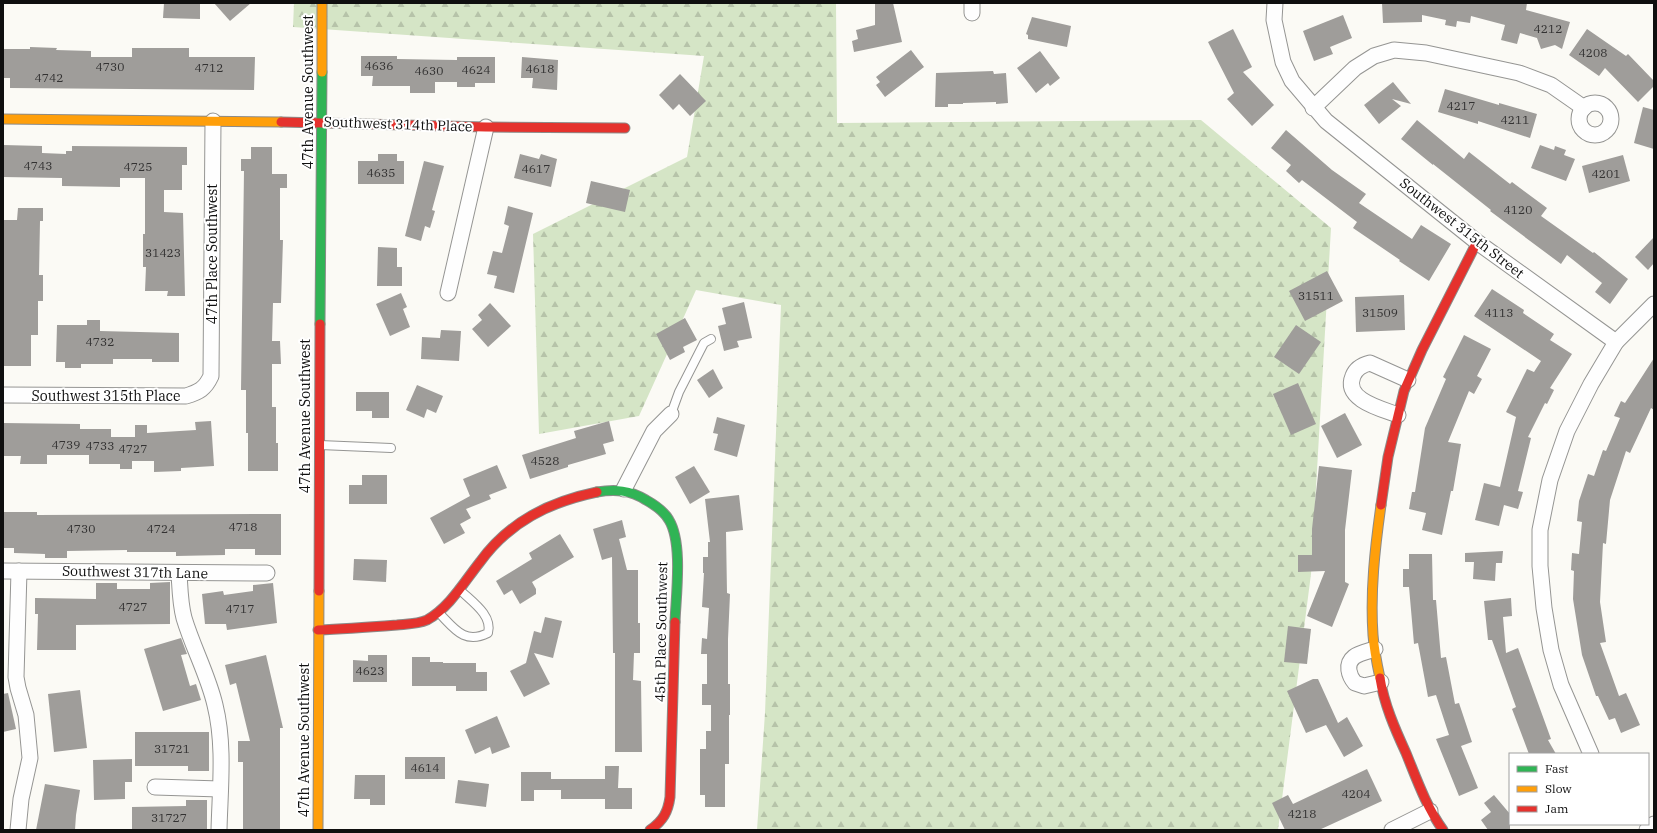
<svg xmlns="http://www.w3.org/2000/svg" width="1657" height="833" font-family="'IBM Plex Serif',serif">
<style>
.forest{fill:url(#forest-firs)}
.building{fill:#9f9d9a}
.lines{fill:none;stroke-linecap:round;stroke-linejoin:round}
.lane-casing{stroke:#959593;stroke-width:10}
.street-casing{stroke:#959593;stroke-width:17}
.fast-casing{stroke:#8c8b89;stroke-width:11}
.slow-casing{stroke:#8c8b89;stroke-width:11}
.jam-casing{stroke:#8c8b89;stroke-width:11}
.lane{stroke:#fefefe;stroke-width:8}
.street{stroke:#fefefe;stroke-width:15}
.fast{stroke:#30b455;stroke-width:9}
.slow{stroke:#ff9f0a;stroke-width:9}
.jam{stroke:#e5322d;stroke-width:9}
.labels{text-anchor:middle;stroke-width:4;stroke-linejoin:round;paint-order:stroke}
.number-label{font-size:12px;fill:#333232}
.street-label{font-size:14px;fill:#0f0f0f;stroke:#fff}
</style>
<defs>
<pattern id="forest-firs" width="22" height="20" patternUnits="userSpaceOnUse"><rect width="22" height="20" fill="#d5e5c6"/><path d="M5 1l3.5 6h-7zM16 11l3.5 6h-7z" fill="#b6c3a9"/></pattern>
</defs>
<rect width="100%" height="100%" fill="#fbfaf5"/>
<polygon class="forest" points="294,3 836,3 837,123 1201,120 1331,228 1311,574 1278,830 757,830 765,713 781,305 696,290 639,416 539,434 533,234 687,157 704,56 293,27"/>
<g class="building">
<polygon points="164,3 200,3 200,19 163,18"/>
<polygon points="214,3 251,3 230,21"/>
<polygon points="875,3 893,3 902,42 854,52 852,41 858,39 856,30 875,25"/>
<polygon points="1382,3 1527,3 1526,10 1570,22 1562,49 1555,45 1541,49 1537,38 1520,33 1517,44 1501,40 1505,25 1471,16 1470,23 1457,21 1456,27 1445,25 1446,20 1422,15 1422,22 1383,23"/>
<polygon points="1343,15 1352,38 1330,47 1333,54 1314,61 1303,31"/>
<polygon points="1032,17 1071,26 1067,47 1028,39 1028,35 1026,34"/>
<polygon points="1233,29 1252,67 1243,72 1274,105 1252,126 1227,99 1234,93 1208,42"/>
<polygon points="1587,29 1626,56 1628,54 1654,81 1654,86 1638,102 1605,68 1599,76 1569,55"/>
<polygon points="30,47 57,48 56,50 91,51 91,57 132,57 132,48 189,48 189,57 255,57 254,90 10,88 10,78 3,78 3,49 30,49"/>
<polygon points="911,50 924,67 885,97 876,85 880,82 876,77"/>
<polygon points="1040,51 1060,78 1050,86 1048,83 1036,93 1017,68"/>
<polygon points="361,56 397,56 397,59 457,60 457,57 495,57 495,83 475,83 475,87 457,87 457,82 435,82 435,93 410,93 410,86 372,86 373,76 361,76"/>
<polygon points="522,57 558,60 557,90 532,88 533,78 521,78"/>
<polygon points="993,71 994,74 1006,73 1008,103 996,104 996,102 963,103 963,104 948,104 948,107 935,107 936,73"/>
<polygon points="680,74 706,101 690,116 679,104 673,110 659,95"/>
<polygon points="1393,82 1411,104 1392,99 1401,106 1379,124 1364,105"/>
<polygon points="1445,89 1499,105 1499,103 1537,114 1530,138 1478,121 1478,124 1438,112"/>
<polygon points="1643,107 1654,110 1654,149 1634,143"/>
<polygon points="1417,120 1464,159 1469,152 1510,184 1512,182 1547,208 1541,216 1593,253 1594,252 1628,279 1610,304 1595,292 1602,283 1567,255 1561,264 1490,211 1491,210 1433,164 1433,165 1401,139"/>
<polygon points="1286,130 1332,170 1366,194 1359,203 1412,239 1421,225 1451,244 1429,281 1399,261 1400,260 1353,228 1357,222 1302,180 1299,183 1286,171 1291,165 1271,148"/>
<polygon points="3,145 42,146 42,153 66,154 66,151 72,151 72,146 187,147 187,165 182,165 182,190 164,190 164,212 183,213 185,296 167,296 168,291 145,291 146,267 143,267 143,234 145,234 145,178 120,178 120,187 62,186 62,178 3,177"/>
<polygon points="1540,145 1554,150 1555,146 1566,150 1564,155 1575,159 1566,181 1531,168"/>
<polygon points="251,147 272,147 272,174 287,174 287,188 280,188 280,240 283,240 281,303 273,303 272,341 280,341 281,364 272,364 272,407 276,407 276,443 278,443 278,471 248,471 248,433 246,433 246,390 241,390 244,171 241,171 241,159 251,159"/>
<polygon points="378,154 397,154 397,161 404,161 404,184 358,184 358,161 378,161"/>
<polygon points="520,154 539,159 541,154 557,159 551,187 514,178"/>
<polygon points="1623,155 1630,181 1589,193 1582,166"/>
<polygon points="424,161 444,166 432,210 435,211 430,228 425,226 421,241 405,236"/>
<polygon points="591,181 630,190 625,212 586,203"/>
<polygon points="508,206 533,213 514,293 494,288 497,276 487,274 493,251 502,253 509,226 504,224"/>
<polygon points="18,208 43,208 43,221 40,221 39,275 43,275 43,301 38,301 38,335 31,335 31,366 3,366 3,220 17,220"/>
<polygon points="1654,237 1654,263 1648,270 1635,257"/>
<polygon points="378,247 397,248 397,267 402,267 402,286 377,286"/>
<polygon points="1327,271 1343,301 1305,321 1289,291"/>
<polygon points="1492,289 1524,310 1523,313 1554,334 1550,340 1572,354 1550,388 1554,390 1547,404 1545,403 1528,437 1531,438 1518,491 1523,492 1518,509 1504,505 1499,526 1475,520 1484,483 1500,487 1516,417 1506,412 1527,369 1534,372 1541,361 1474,316"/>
<polygon points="401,293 407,307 403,309 410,327 390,336 376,304"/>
<polygon points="1404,295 1405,330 1356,332 1355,297"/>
<polygon points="744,302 752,338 737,341 739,347 724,351 718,326 726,324 722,308"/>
<polygon points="490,303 511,326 488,347 472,329 482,320 478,315"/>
<polygon points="685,318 697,340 683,347 685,352 670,360 656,334"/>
<polygon points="87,320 100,320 100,331 179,333 179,362 152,362 152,359 113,359 113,364 81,364 81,368 65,368 65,362 56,362 57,325 87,325"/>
<polygon points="1296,325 1321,342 1299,374 1274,357"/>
<polygon points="441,330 461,331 459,361 421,359 422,337 440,338"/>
<polygon points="1464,335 1491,349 1477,376 1482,379 1474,394 1469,391 1448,442 1461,444 1453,491 1451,491 1442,535 1422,530 1426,513 1409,509 1412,492 1415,492 1425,428 1446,379 1443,377"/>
<polygon points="1654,358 1654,410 1651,408 1630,453 1626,451 1610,500 1606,544 1603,543 1600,602 1606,642 1600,643 1619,696 1626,693 1640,725 1621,733 1615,718 1609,720 1598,696 1596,696 1582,655 1573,599 1574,571 1571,570 1572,553 1579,554 1582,522 1577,521 1579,501 1588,474 1594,476 1603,450 1606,451 1620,418 1614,416 1621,401 1625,403"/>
<polygon points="713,369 723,388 709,398 697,380"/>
<polygon points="1298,383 1316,424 1291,435 1273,394"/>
<polygon points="417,385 443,396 436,413 427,409 424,418 406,410"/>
<polygon points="356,392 389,392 389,418 372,418 372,411 356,411"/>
<polygon points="1345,413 1362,445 1337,458 1321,426"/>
<polygon points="717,417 745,425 737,457 714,450 718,434 713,433"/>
<polygon points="211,421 214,466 181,468 181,471 154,472 154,461 132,461 132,469 120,469 120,464 89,464 89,455 47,455 47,464 20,464 21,456 3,456 3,423 80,424 80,429 111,429 111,437 135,437 135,425 147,425 147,433 196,430 195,422"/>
<polygon points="609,421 614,441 603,444 606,454 568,465 568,467 530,479 522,455 576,438 574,431"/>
<polygon points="497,465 507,488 489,495 491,499 466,509 471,518 460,524 465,533 444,544 430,518 470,496 463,479"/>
<polygon points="694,466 710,492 690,504 675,477"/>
<polygon points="1319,466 1352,470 1345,530 1345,582 1349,584 1332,627 1307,616 1325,571 1298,572 1298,555 1312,555 1312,529"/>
<polygon points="362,475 387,475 387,504 349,504 349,485 362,485"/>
<polygon points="739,495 743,530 726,532 727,593 730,594 728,639 728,684 730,684 730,715 729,715 729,764 725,764 725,807 705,807 705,795 700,795 700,749 706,749 706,731 711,731 711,705 702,705 702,684 707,684 707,654 701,654 702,638 707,639 709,608 702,607 704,573 703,573 703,557 708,557 708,542 710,542 705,499"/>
<polygon points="3,512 37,512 37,515 281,514 281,555 255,555 255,549 225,549 225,555 176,556 176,552 127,552 127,550 67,551 67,558 45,558 45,554 14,553 14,548 3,548"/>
<polygon points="622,520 626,537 619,539 627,570 638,570 638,623 640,623 640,653 634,653 633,680 641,681 642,752 615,752 615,653 613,653 612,557 602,560 593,529"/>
<polygon points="560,534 574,557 532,582 536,589 536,594 520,604 512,590 504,595 496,581 532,559 529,553"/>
<polygon points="1503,551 1502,563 1496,563 1495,581 1473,579 1474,562 1465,562 1465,553"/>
<polygon points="1409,554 1432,554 1433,600 1436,600 1441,658 1446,657 1455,704 1459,703 1472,742 1461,746 1478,788 1459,796 1436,739 1449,735 1436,695 1428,697 1418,643 1414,644 1409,587 1403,587 1403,569 1409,569"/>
<polygon points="354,559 387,560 386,582 353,580"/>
<polygon points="170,582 170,624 76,625 76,650 37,650 38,614 35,614 35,598 96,599 96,583 117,583 117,589 150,589 150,583"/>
<polygon points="273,583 277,623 227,630 226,624 205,624 202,594 223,591 224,595 253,591 253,585"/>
<polygon points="1511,598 1512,616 1503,617 1506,653 1518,648 1551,739 1548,740 1556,754 1529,754 1512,709 1516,707 1492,640 1488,640 1484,601"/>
<polygon points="545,617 562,621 553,658 534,653 550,684 524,697 510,671 526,663 534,631 541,633"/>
<polygon points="1288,626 1311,629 1307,664 1284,662"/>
<polygon points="181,638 187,654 181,655 190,686 196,684 201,700 163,711 144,649"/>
<polygon points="266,655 283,728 280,728 280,830 243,830 243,762 238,762 238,741 250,741 236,683 230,685 225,665"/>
<polygon points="368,655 387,655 387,682 353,682 353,660 368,661"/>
<polygon points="412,657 430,657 430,662 443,662 443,663 476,663 476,672 487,672 487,691 456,691 456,686 412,686"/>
<polygon points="1313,679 1318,679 1338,723 1347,717 1363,746 1344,757 1326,725 1306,733 1287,691"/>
<polygon points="80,690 87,748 54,752 48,694"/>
<polygon points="8,693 16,729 3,732 3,694"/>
<polygon points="497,716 510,747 492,754 490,747 475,754 465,730"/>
<polygon points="135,732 209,732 209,771 188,771 188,766 135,766"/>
<rect x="405" y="757" width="40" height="22"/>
<polygon points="132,759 132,782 125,782 125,799 94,800 93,760"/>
<polygon points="605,766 619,766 618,788 632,788 632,809 605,809 605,799 561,799 561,790 534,790 534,801 521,801 521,772 551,772 551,779 605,779"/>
<polygon points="1367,769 1382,801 1319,830 1285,830 1272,803 1288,795 1293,804"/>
<polygon points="355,775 385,775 385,805 370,805 370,799 354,799"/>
<polygon points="458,780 489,784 486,807 455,803"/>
<polygon points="45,784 80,790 76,815 75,830 36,830"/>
<polygon points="1494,795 1510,814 1510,830 1488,830 1481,820 1491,812 1484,803"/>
<polygon points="186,800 207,800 207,830 132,830 132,807 186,806"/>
</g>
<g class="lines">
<g class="lane-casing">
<g id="lane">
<polyline points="671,414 679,392 704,343 711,339"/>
<polyline points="320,445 391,448"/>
<path d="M439 613C454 628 464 645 488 633 493 615 471 601 460 590"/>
</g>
</g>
<g class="street-casing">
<g id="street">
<polyline points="1275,3 1274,20 1283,62 1292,81 1326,121 1477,242 1616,342"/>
<polyline points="972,13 972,3"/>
<circle cx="1595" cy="119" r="16"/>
<polyline points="1313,108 1355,68 1374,56 1394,50 1426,53 1519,73 1551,85 1584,108"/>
<polyline points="448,293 486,127"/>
<path d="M3 395 186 396C199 392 205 389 211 376L213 121"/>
<path d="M1398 415C1382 409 1343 400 1353 376 1356 368 1362 365 1370 363L1408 380"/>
<polyline points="624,489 654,431 671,414"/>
<polyline points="3,571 267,573"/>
<path d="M179 573C180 588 180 603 184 618 193 648 208 675 215 705 225 745 220 789 219 830"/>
<path d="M1375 649C1369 651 1359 653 1354 657 1345 664 1349 676 1355 683L1364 686 1381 682"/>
<polyline points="1591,754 1561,685 1551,650 1544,608 1540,566 1540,530 1550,480 1567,431 1591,384 1616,342 1654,304"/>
<polyline points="155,787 220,789"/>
<polyline points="18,830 21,799 30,758 26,715 18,688 16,677 19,571"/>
<polyline points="1392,830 1430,811"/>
<polyline points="1647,830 1654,824"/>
</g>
</g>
<g class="fast-casing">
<g id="fast">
<polyline points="320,324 322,72"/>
<path d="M597 492C615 489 630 490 646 500 655 505 664 511 669 520 683 543 676 595 675 622"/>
</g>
</g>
<g class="slow-casing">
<g id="slow">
<polyline points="322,72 322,3"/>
<polyline points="3,119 281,122"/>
<path d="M1380 678C1377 664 1374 649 1373 635 1370 591 1375 548 1381 505"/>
<polyline points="318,830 319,591"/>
</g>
</g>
<g class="jam-casing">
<g id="jam">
<polyline points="281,122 486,127 625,128"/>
<polyline points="1381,505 1388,457 1404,391 1422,350 1477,242"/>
<polyline points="319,591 320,324"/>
<path d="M318 630C344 629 371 627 397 625 407 624 418 624 427 620 450 607 464 582 480 562 509 522 549 502 597 492"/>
<path d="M1380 678C1384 704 1395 729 1406 753 1417 780 1426 806 1443 830"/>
<path d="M650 830C663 821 668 812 670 797L675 622"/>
</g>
</g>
<use href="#lane" class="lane"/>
<use href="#street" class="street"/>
<use href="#fast" class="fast"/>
<use href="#slow" class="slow"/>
<use href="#jam" class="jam"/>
</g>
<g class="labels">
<g class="number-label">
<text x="1548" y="33">4212</text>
<text x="1593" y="57">4208</text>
<text x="379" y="70">4636</text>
<text x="110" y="71">4730</text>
<text x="209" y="72">4712</text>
<text x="540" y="73">4618</text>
<text x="476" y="74">4624</text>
<text x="429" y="75">4630</text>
<text x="49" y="82">4742</text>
<text x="1461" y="110">4217</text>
<text x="1515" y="124">4211</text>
<text x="38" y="170">4743</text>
<text x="138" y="171">4725</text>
<text x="536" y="173">4617</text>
<text x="381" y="177">4635</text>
<text x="1606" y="178">4201</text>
<text x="1518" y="214">4120</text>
<text x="163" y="257">31423</text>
<text x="1316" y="300">31511</text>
<text x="1380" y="317">31509</text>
<text x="1499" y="317">4113</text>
<text x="100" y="346">4732</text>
<text x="66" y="449">4739</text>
<text x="100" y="450">4733</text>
<text x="133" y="453">4727</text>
<text x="545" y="465">4528</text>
<text x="243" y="531">4718</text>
<text x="81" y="533">4730</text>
<text x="161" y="533">4724</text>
<text x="133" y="611">4727</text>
<text x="240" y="613">4717</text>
<text x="370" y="675">4623</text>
<text x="172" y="753">31721</text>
<text x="425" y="772">4614</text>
<text x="1356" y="798">4204</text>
<text x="1302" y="818">4218</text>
<text x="169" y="822">31727</text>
</g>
<g class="street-label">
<text transform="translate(308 92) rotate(-90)" y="5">47th Avenue Southwest</text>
<text transform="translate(398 124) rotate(2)" y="5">Southwest 314th Place</text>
<text transform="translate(1462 228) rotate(38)" y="5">Southwest 315th Street</text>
<text transform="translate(212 254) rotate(-90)" y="5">47th Place Southwest</text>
<text x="106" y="401">Southwest 315th Place</text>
<text transform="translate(305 416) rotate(-90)" y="5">47th Avenue Southwest</text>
<text transform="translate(135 572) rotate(1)" y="5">Southwest 317th Lane</text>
<text transform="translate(661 632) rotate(-89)" y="5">45th Place Southwest</text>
<text transform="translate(304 740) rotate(-90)" y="5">47th Avenue Southwest</text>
</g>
</g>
<rect width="1657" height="833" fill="none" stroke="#0f0f0f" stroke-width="8"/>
<rect x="1509" y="753" width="140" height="72" fill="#ffffff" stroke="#9f9f9f"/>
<rect x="1517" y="766" width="20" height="6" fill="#30b455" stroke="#9f9f9f"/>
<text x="1545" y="773" font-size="12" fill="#0f0f0f">Fast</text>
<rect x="1517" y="786" width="20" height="6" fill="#ff9f0a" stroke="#9f9f9f"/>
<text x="1545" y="793" font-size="12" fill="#0f0f0f">Slow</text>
<rect x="1517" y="806" width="20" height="6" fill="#e5322d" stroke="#9f9f9f"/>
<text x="1545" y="813" font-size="12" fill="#0f0f0f">Jam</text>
</svg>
